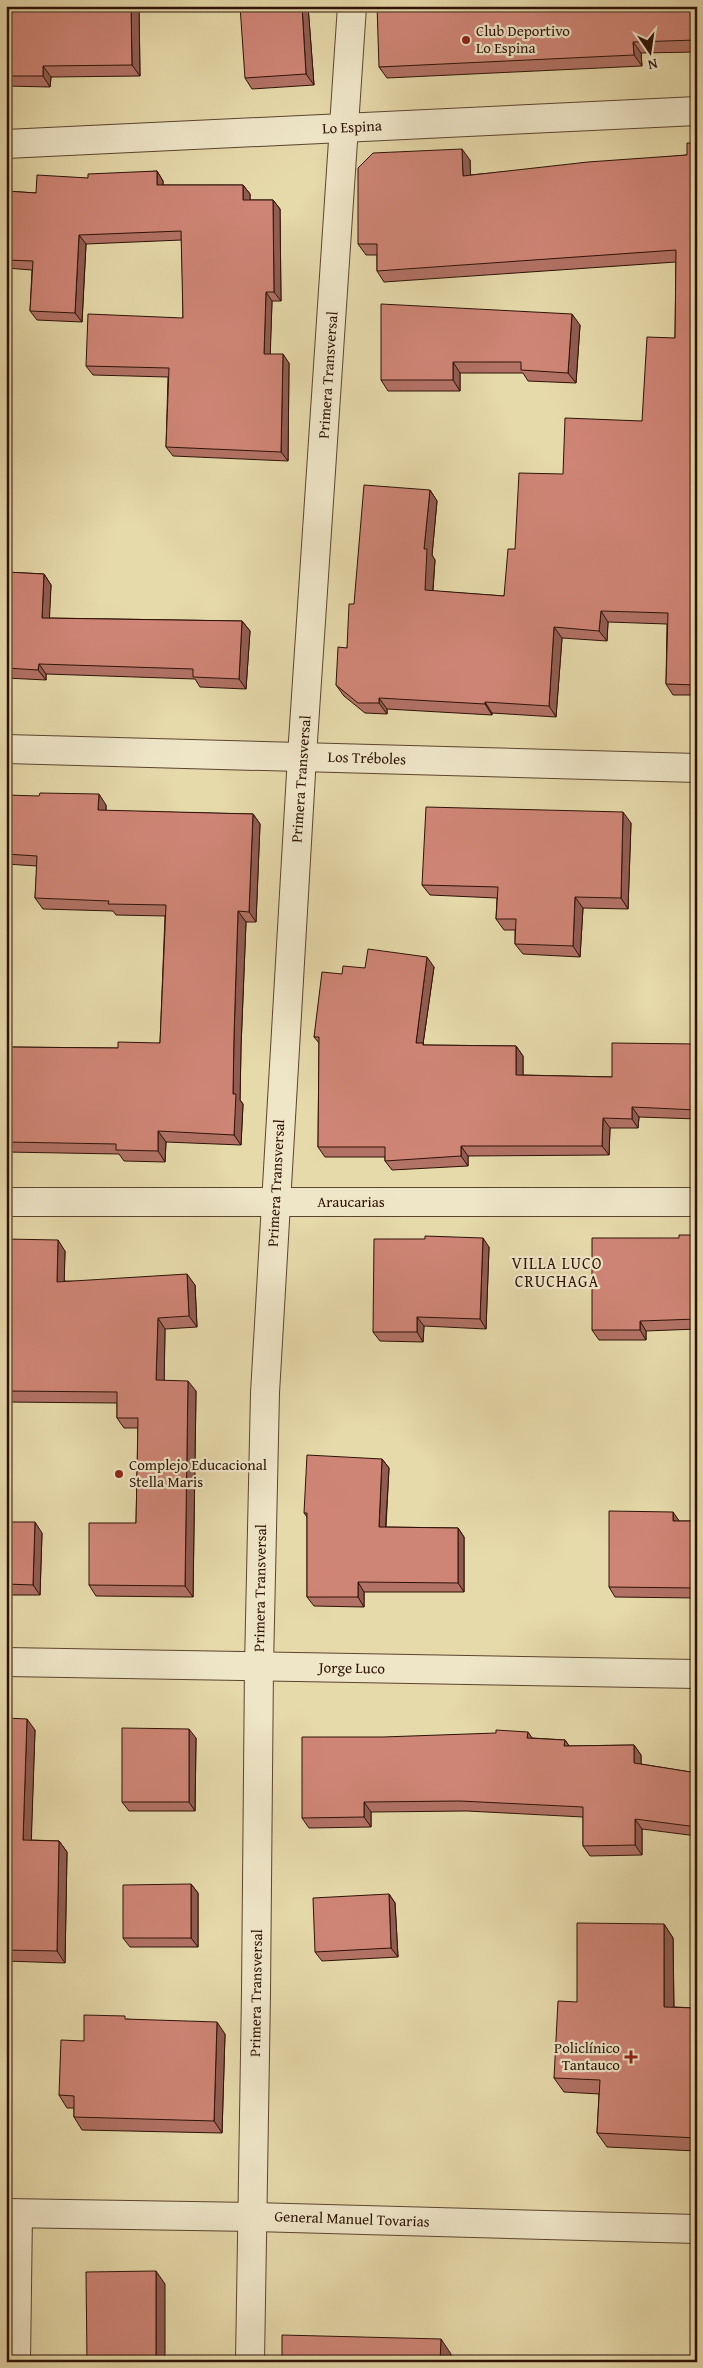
<svg xmlns="http://www.w3.org/2000/svg" width="703" height="2368" font-family="'Gentium Book Plus',serif">
<style>
.lines{fill:none;stroke-linecap:round;stroke-linejoin:round}
.service-casing{stroke:#5c442f;stroke-width:22}
.minor-casing{stroke:#5c442f;stroke-width:30}
.service{stroke:#efe6c8;stroke-width:20}
.minor{stroke:#efe6c8;stroke-width:28}
.wall{fill:#b27265;stroke:#2e1206}
.shaded-wall{fill:#915d53;stroke:#2e1206}
.building{fill:#cf8576;stroke:#2e1206}
.poi-dot{fill:#8f2418;stroke:#efe6c8;stroke-width:2}
.labels{text-anchor:middle;stroke-width:4.5;stroke-linejoin:round;paint-order:stroke}
.poi-label{font-size:15px;fill:#2e1206;stroke:#efe6c8;text-anchor:start}
.street-label{font-size:15px;fill:#2e1206;stroke:#efe6c8}
.neighbourhood-label{font-size:16px;letter-spacing:1px;fill:#2e1206;stroke:#efe6c8}
</style>
<rect width="100%" height="100%" fill="#e6d9aa"/>
<filter id="stains"><feTurbulence type="fractalNoise" baseFrequency=".004" numOctaves="4"/><feColorMatrix values="0 0 0 0 .2 0 0 0 0 .09 0 0 0 0 .02 0 0 0 .5 -.17"/></filter>
<radialGradient id="worn" r=".72"><stop offset=".6" stop-color="#630" stop-opacity="0"/><stop offset="1" stop-color="#630" stop-opacity=".3"/></radialGradient>
<g class="lines">
<g class="service-casing">
<polyline id="service" points="20,2362 22,2213"/>
</g>
<g class="minor-casing">
<g id="minor">
<polyline points="6,144 697,111"/>
<polyline points="6,749 697,768"/>
<polyline points="6,1202 697,1202"/>
<polyline points="6,1662 697,1674"/>
<polyline points="6,2213 253,2217 697,2229"/>
<polyline points="250,2362 256,1992 259,1666 265,1393 302,756 352,6"/>
</g>
</g>
<use href="#service" class="service"/>
<use href="#minor" class="minor"/>
</g>
<g class="wall">
<polygon points="6,6 139,6 140,76 51,77 50,87 6,86"/>
<polygon points="308,6 314,85 252,89 245,78"/>
<polygon points="697,6 697,52 641,53 642,66 387,78 379,67"/>
<polygon points="697,143 697,695 673,695 666,684 667,624 608,622 607,641 562,638 556,717 492,713 492,715 387,709 387,714 365,713 344,696 336,685 347,648 354,604 430,490 437,501 432,555 435,560 433,591 504,596 515,549 563,474 642,421 675,338 676,262 384,282 377,271 377,255 366,255 358,244 470,160 470,175 687,155"/>
<polygon points="157,171 163,181 163,185 243,185 250,194 250,200 273,200 280,209 281,301 272,301 270,354 289,363 288,461 173,456 166,447 168,377 93,375 86,366 183,318 182,240 86,244 82,322 37,320 30,311 32,270 6,268 6,191 36,193 88,178"/>
<polygon points="580,325 576,383 528,381 523,373 460,373 460,391 388,391 381,380"/>
<polygon points="6,572 44,574 51,585 49,618 242,621 250,631 246,689 200,687 195,679 46,674 46,680 6,678"/>
<polygon points="6,795 106,805 106,811 253,814 260,824 256,922 246,922 241,1047 240,1100 243,1104 241,1145 166,1142 165,1162 124,1161 119,1154 6,1152 6,1047 118,1048 160,1043 165,916 116,915 113,911 43,909 35,898 37,866 6,864"/>
<polygon points="631,823 628,909 583,908 580,957 523,954 515,944 515,930 504,930 496,919 497,898 430,895 422,885"/>
<polygon points="434,967 423,1044 424,1045 516,1046 523,1056 523,1075 612,1077 697,1044 697,1119 639,1117 638,1128 610,1128 609,1155 468,1156 468,1166 392,1170 385,1161 385,1157 325,1157 318,1147 319,1043 314,1037 342,974 365,968"/>
<polygon points="697,1235 697,1329 646,1331 646,1340 599,1340 592,1330 679,1238"/>
<polygon points="6,1239 65,1251 64,1281 195,1285 197,1327 165,1329 164,1381 196,1391 193,1597 96,1596 89,1585 136,1523 138,1428 124,1428 117,1418 117,1403 6,1402"/>
<polygon points="489,1247 486,1329 424,1326 423,1342 380,1341 373,1332"/>
<polygon points="382,1459 389,1468 386,1527 458,1528 464,1537 464,1592 364,1592 364,1607 314,1606 307,1597 307,1517 304,1513"/>
<polygon points="679,1521 697,1521 697,1598 615,1597 609,1587"/>
<polygon points="6,1522 42,1533 40,1595 6,1595"/>
<polygon points="6,1718 35,1730 31,1840 59,1841 67,1852 65,1963 6,1961"/>
<polygon points="196,1738 195,1811 129,1811 122,1802"/>
<polygon points="532,1738 565,1740 569,1746 634,1745 641,1755 641,1764 697,1773 697,1836 642,1829 642,1855 590,1856 583,1846 583,1817 467,1811 371,1812 371,1827 309,1828 302,1818"/>
<polygon points="191,1884 198,1893 198,1947 130,1947 123,1938"/>
<polygon points="389,1894 395,1903 398,1957 322,1961 315,1952"/>
<polygon points="664,1924 673,1938 674,2007 697,2008 697,2151 607,2147 597,2133 599,2094 564,2092 554,2078 577,2002"/>
<polygon points="127,2019 225,2034 222,2133 82,2130 74,2117 74,2108 67,2108 59,2095 84,2041"/>
</g>
<g class="shaded-wall">
<polygon points="131,6 139,6 140,76 132,65"/>
<polygon points="302,6 308,6 314,85 306,74"/>
<polygon points="633,42 641,53 642,66 634,55"/>
<polygon points="43,66 51,77 50,87 43,76"/>
<polygon points="462,149 470,160 471,187 463,176"/>
<polygon points="157,171 163,181 163,194 157,185"/>
<polygon points="243,185 250,194 250,209 243,200"/>
<polygon points="273,200 280,209 281,301 274,292"/>
<polygon points="79,235 86,244 82,322 75,313"/>
<polygon points="266,292 272,301 270,363 264,354"/>
<polygon points="572,314 580,325 576,383 568,373"/>
<polygon points="283,354 289,363 288,461 281,452"/>
<polygon points="453,362 460,373 460,391 453,380"/>
<polygon points="430,490 437,501 432,555 435,560 432,601 425,590 424,549"/>
<polygon points="44,574 51,585 49,629 42,618"/>
<polygon points="601,611 608,622 607,641 599,631"/>
<polygon points="242,621 250,631 246,689 239,679"/>
<polygon points="554,627 562,638 556,717 549,706"/>
<polygon points="39,664 46,674 46,680 38,670"/>
<polygon points="379,698 387,709 387,714 379,703"/>
<polygon points="485,702 492,713 492,715 485,704"/>
<polygon points="99,794 106,805 106,821 98,810"/>
<polygon points="623,812 631,823 628,909 621,898"/>
<polygon points="253,814 260,824 256,922 249,912"/>
<polygon points="575,897 583,908 580,957 573,946"/>
<polygon points="238,911 246,922 241,1047 240,1100 243,1104 241,1145 234,1135 233,1094 234,1036"/>
<polygon points="427,957 434,967 423,1044 429,1052 416,1043"/>
<polygon points="516,1046 523,1056 523,1085 516,1075"/>
<polygon points="632,1107 639,1117 638,1128 632,1119"/>
<polygon points="603,1118 610,1128 609,1155 602,1146"/>
<polygon points="158,1131 166,1142 165,1162 158,1151"/>
<polygon points="461,1146 468,1156 468,1166 461,1156"/>
<polygon points="483,1238 489,1247 486,1329 480,1319"/>
<polygon points="58,1240 65,1251 64,1292 57,1282"/>
<polygon points="187,1274 195,1285 197,1327 189,1316"/>
<polygon points="417,1317 424,1326 423,1342 417,1332"/>
<polygon points="158,1318 165,1329 164,1391 156,1380"/>
<polygon points="640,1321 646,1331 646,1340 640,1330"/>
<polygon points="188,1381 196,1391 193,1597 185,1586"/>
<polygon points="382,1459 389,1468 385,1537 379,1527"/>
<polygon points="673,1512 680,1522 673,1521"/>
<polygon points="35,1522 42,1533 40,1595 33,1585"/>
<polygon points="458,1528 464,1537 464,1592 458,1583"/>
<polygon points="358,1582 364,1592 364,1607 358,1597"/>
<polygon points="27,1719 35,1730 31,1851 23,1840"/>
<polygon points="189,1729 196,1738 195,1811 189,1802"/>
<polygon points="528,1732 535,1742 527,1738"/>
<polygon points="565,1740 572,1750 564,1746"/>
<polygon points="634,1745 641,1755 641,1773 634,1763"/>
<polygon points="364,1802 371,1812 371,1827 364,1817"/>
<polygon points="635,1819 642,1829 642,1855 635,1845"/>
<polygon points="59,1841 67,1852 65,1963 57,1951"/>
<polygon points="191,1884 198,1893 198,1947 191,1938"/>
<polygon points="389,1894 395,1903 398,1957 391,1948"/>
<polygon points="664,1924 673,1938 674,2021 664,2007"/>
<polygon points="217,2022 225,2034 222,2133 214,2121"/>
<polygon points="156,2271 165,2284 165,2362 156,2362"/>
<polygon points="441,2339 451,2354 451,2362 440,2362"/>
</g>
<g class="building">
<polygon points="6,6 131,6 132,65 43,66 43,76 6,76"/>
<polygon points="240,6 302,6 306,74 245,78"/>
<polygon points="377,6 697,6 697,40 633,42 634,55 379,67"/>
<polygon points="687,143 697,143 697,685 666,684 668,613 601,611 599,631 554,627 549,706 485,702 485,704 379,698 379,703 358,703 336,685 338,647 347,648 349,604 354,604 364,485 430,490 424,549 427,549 425,590 504,596 508,549 515,549 519,473 563,474 565,418 642,421 647,337 675,338 676,250 377,271 377,244 358,244 358,168 373,153 462,149 463,176 588,162 687,155"/>
<polygon points="157,171 157,185 243,185 243,200 273,200 274,292 266,292 264,354 283,354 281,452 166,447 169,368 86,366 88,314 183,318 181,231 79,235 75,313 30,311 33,261 6,260 6,191 36,193 37,175 88,178 88,174"/>
<polygon points="381,304 572,314 568,373 521,370 521,362 453,362 453,380 381,380"/>
<polygon points="6,572 44,574 42,618 242,621 239,679 193,677 193,669 39,664 38,670 6,668"/>
<polygon points="40,793 99,794 98,810 253,814 249,912 238,911 234,1036 233,1094 236,1094 234,1135 158,1131 158,1151 116,1150 116,1144 6,1142 6,1047 118,1048 118,1042 160,1043 166,905 108,904 109,901 35,898 37,856 6,854 6,795 39,796"/>
<polygon points="426,807 623,812 621,898 575,897 573,946 515,944 516,919 496,919 498,887 422,885"/>
<polygon points="697,807 697,864 694,864"/>
<polygon points="368,949 427,957 416,1043 423,1043 423,1045 516,1046 516,1075 612,1077 612,1043 697,1044 697,1110 632,1107 632,1119 603,1118 602,1146 461,1146 461,1156 385,1161 385,1147 318,1147 319,1037 314,1037 322,972 342,974 343,966 365,968"/>
<polygon points="679,1235 697,1235 697,1319 640,1321 640,1330 592,1330 592,1238 679,1238"/>
<polygon points="425,1236 483,1238 480,1319 417,1317 417,1332 373,1332 374,1239 425,1239"/>
<polygon points="6,1239 58,1240 57,1282 187,1274 189,1316 158,1318 156,1380 188,1381 185,1586 89,1585 89,1523 136,1523 138,1418 117,1418 117,1392 6,1391"/>
<polygon points="307,1455 382,1459 379,1527 458,1528 458,1583 358,1582 358,1597 307,1597 307,1513 304,1513"/>
<polygon points="609,1511 673,1512 673,1521 697,1521 697,1588 609,1587"/>
<polygon points="6,1522 35,1522 33,1585 6,1584"/>
<polygon points="6,1718 27,1719 23,1840 59,1841 57,1951 6,1950"/>
<polygon points="122,1728 189,1729 189,1802 122,1802"/>
<polygon points="496,1730 528,1732 527,1738 565,1740 564,1746 634,1745 634,1763 697,1773 697,1827 635,1819 635,1845 583,1846 583,1807 460,1801 364,1802 364,1817 302,1818 302,1737 383,1737 496,1733"/>
<polygon points="191,1884 191,1938 123,1938 123,1885"/>
<polygon points="389,1894 391,1948 315,1952 313,1898"/>
<polygon points="577,1923 664,1924 664,2007 697,2008 697,2138 597,2133 600,2080 554,2078 558,2001 577,2002"/>
<polygon points="84,2015 125,2016 125,2019 217,2022 214,2121 74,2117 74,2096 59,2095 61,2040 84,2041"/>
<polygon points="156,2271 156,2362 87,2362 86,2272"/>
<polygon points="282,2335 441,2339 440,2362 282,2362"/>
</g>
<g class="poi-dot">
<circle cx="466" cy="40" r="5"/>
<circle cx="119" cy="1474" r="5"/>
<path d="M628.5 2049.5h5v5h5v5h-5v5h-5v-5h-5v-5h5z"/>
</g>
<g class="labels">
<g class="poi-label">
<text x="476" y="36">Club Deportivo<tspan x="476" dy="17">Lo Espina</tspan></text>
<text x="129" y="1470">Complejo Educacional<tspan x="129" dy="17">Stella Maris</tspan></text>
<text x="620" y="2053" text-anchor="end">Policlínico<tspan x="620" dy="17">Tantauco</tspan></text>
</g>
<g class="street-label">
<text transform="translate(352 127) rotate(-3)" y="5">Lo Espina</text>
<text transform="translate(328 375) rotate(-86)" y="5">Primera Transversal</text>
<text transform="translate(367 758) rotate(2)" y="5">Los Tréboles</text>
<text transform="translate(301 779) rotate(-86)" y="5">Primera Transversal</text>
<text transform="translate(276 1183) rotate(-87)" y="5">Primera Transversal</text>
<text x="351" y="1207">Araucarias</text>
<text transform="translate(260 1588) rotate(-89)" y="5">Primera Transversal</text>
<text transform="translate(352 1668) rotate(1)" y="5">Jorge Luco</text>
<text transform="translate(256 1993) rotate(-89)" y="5">Primera Transversal</text>
<text transform="translate(352 2219) rotate(2)" y="5">General Manuel Tovarias</text>
</g>
<g class="neighbourhood-label">
<text x="557" y="1269">VILLA LUCO<tspan x="557" dy="18">CRUCHAGA</tspan></text>
</g>
</g>
<rect width="703" height="2368" fill="none" stroke="#e6d9aa" stroke-width="25"/>
<rect x="8" y="8" width="688" height="2353" fill="none" stroke="#2e1206" stroke-width="2.5"/>
<rect x="12" y="12" width="678" height="2343" fill="none" stroke="#2e1206"/>
<g transform="translate(650 52) rotate(167)" stroke="#efe6c8" stroke-width="4" paint-order="stroke">
<path d="M0-4L9 19L0 12L-9 19Z" fill="#2e1206"/>
<text y="-8" font-size="14" font-weight="bold" text-anchor="middle" fill="#2e1206">N</text>
</g>
<rect width="100%" height="100%" filter="url(#stains)"/>
<rect width="100%" height="100%" fill="url(#worn)"/>
</svg>
